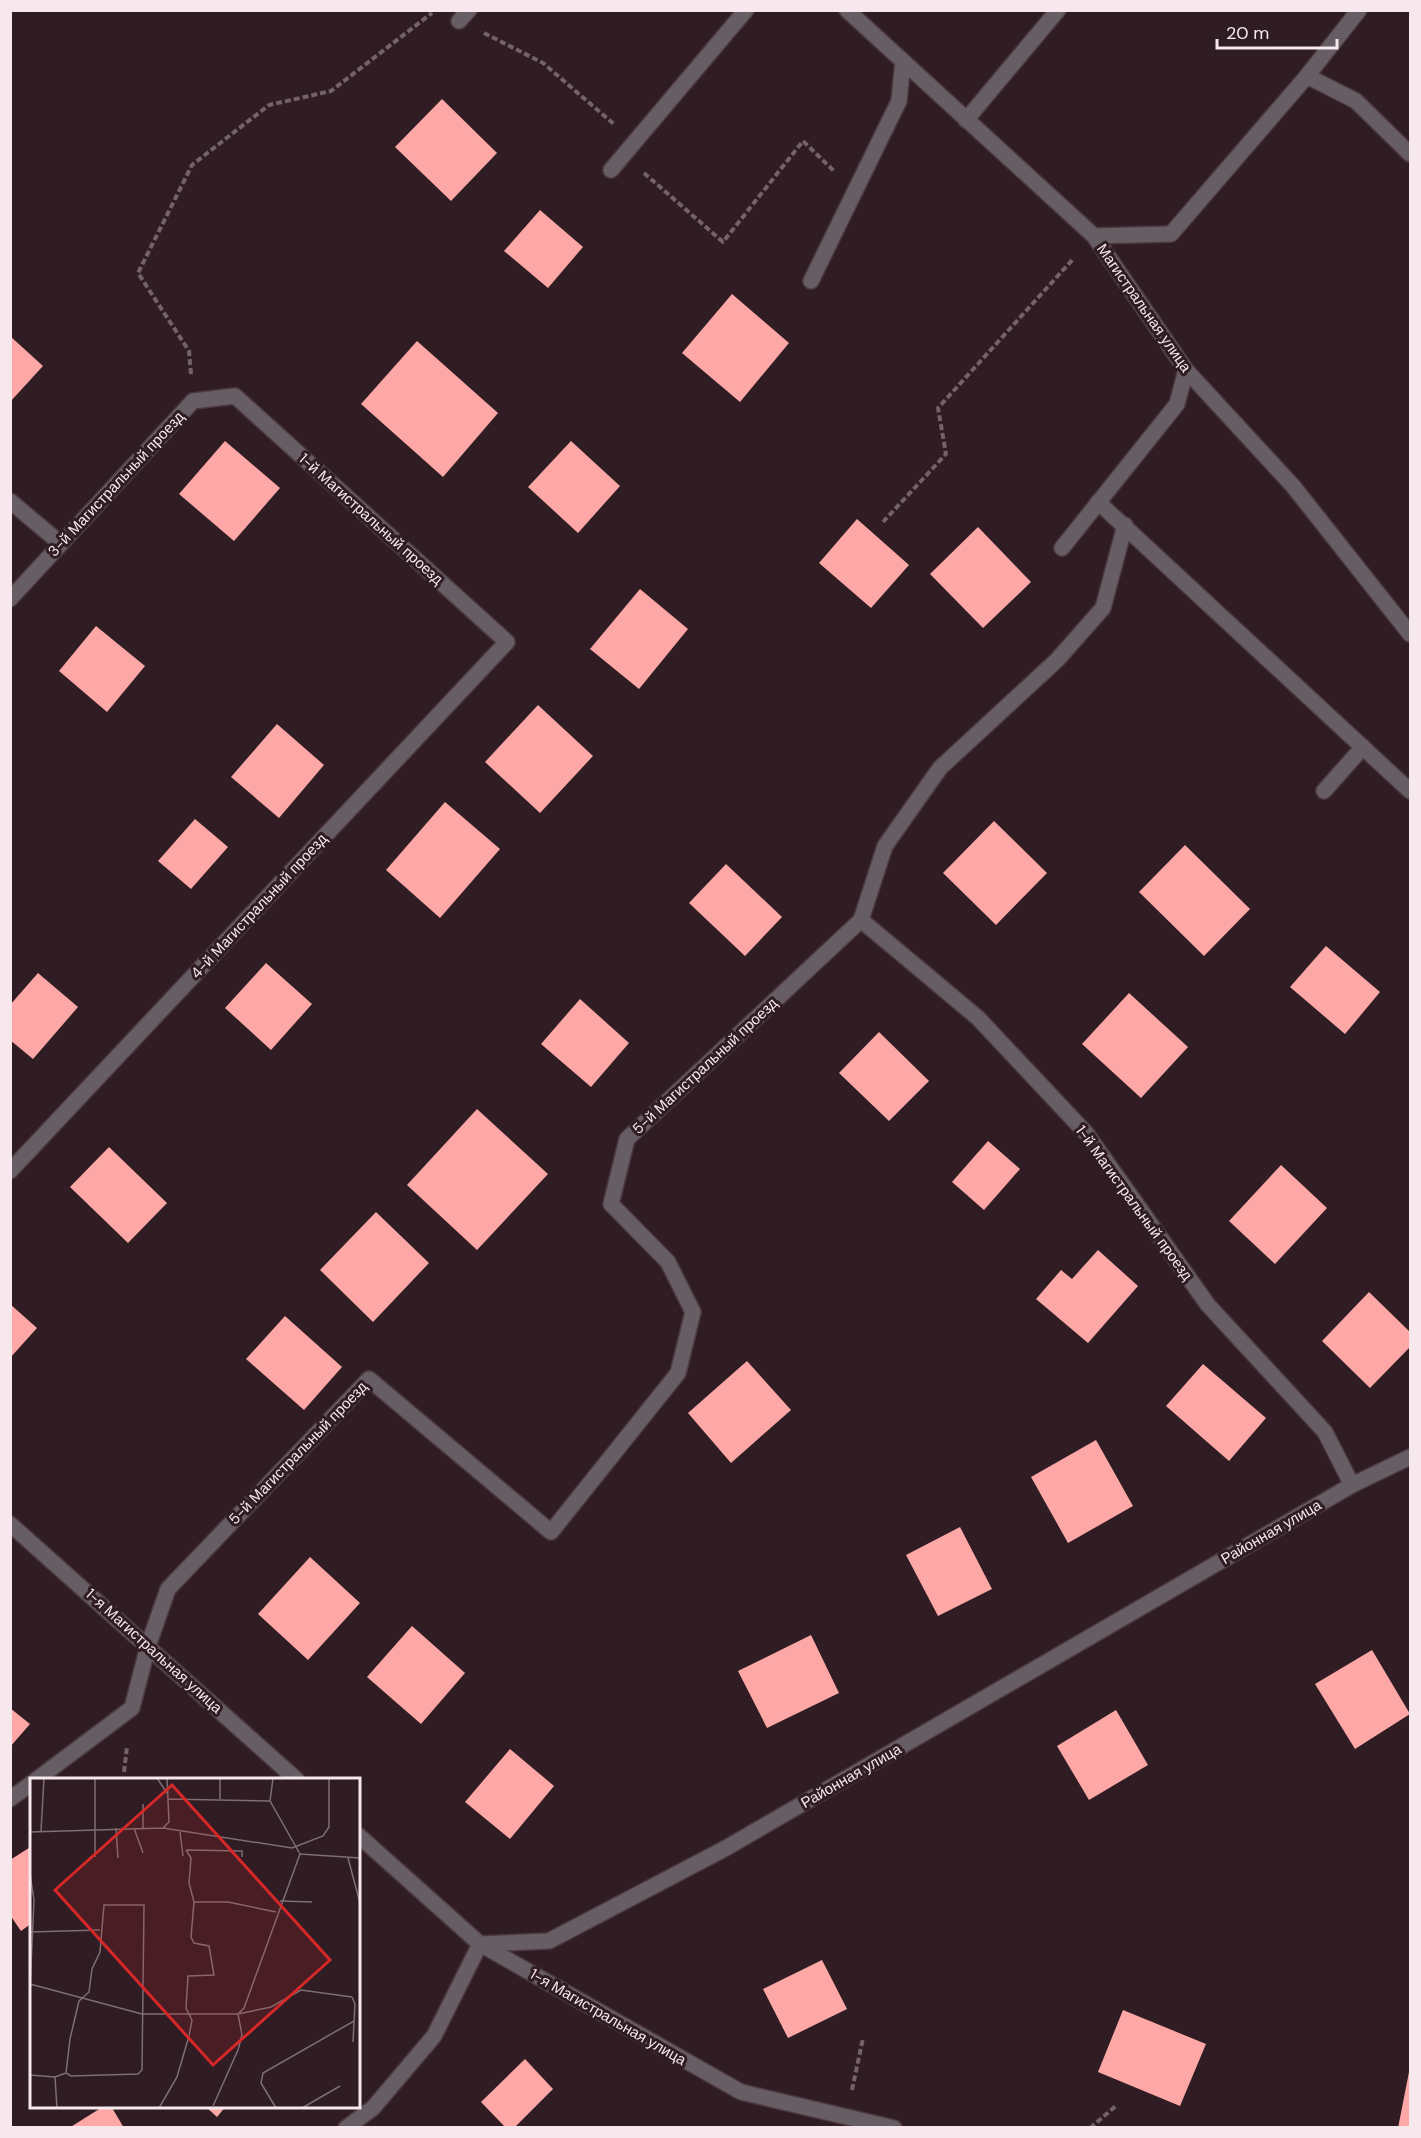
<svg xmlns="http://www.w3.org/2000/svg" width="1421" height="2138" font-family="'DM Sans',sans-serif">
<style>
.building{fill:#fda8a6}
.lines{fill:none;stroke-linecap:round;stroke-linejoin:round}
.minor-casing{stroke:#4c393f;stroke-width:18}
.path{stroke:#746268;stroke-width:4;stroke-dasharray:6 3;stroke-linecap:butt}
.minor{stroke:#675e65;stroke-width:15}
.labels{text-anchor:middle;stroke-width:6;stroke-linejoin:round;paint-order:stroke}
.street-label{font-size:15px;fill:#f6e8ec;stroke:#301c23}
.inset-road{fill:none;stroke:#7f6e73;stroke-width:1.5}
.view{fill:#d62828;fill-opacity:0.15;stroke:#d62828;stroke-width:3}
.inset-edge{fill:none;stroke:#f6e8ec;stroke-width:3}
</style>
<rect width="100%" height="100%" fill="#301c23"/>
<g class="building">
<polygon points="442,99 497,153 451,201 395,147"/>
<polygon points="540,210 583,247 548,288 504,251"/>
<polygon points="732,294 789,343 740,402 682,353"/>
<polygon points="10,336 43,366 10,402"/>
<polygon points="417,341 498,413 443,477 361,404"/>
<polygon points="225,441 280,488 234,541 179,494"/>
<polygon points="571,441 620,486 578,533 528,487"/>
<polygon points="857,519 909,565 871,608 819,563"/>
<polygon points="978,527 1031,582 983,628 930,574"/>
<polygon points="640,589 688,629 639,689 590,649"/>
<polygon points="96,626 145,666 107,712 59,671"/>
<polygon points="538,705 593,756 540,813 485,762"/>
<polygon points="277,724 324,765 279,818 231,777"/>
<polygon points="445,802 500,849 440,918 386,870"/>
<polygon points="195,819 228,847 191,889 158,861"/>
<polygon points="994,821 1047,873 996,925 943,873"/>
<polygon points="1185,845 1250,909 1204,956 1139,892"/>
<polygon points="726,864 782,917 745,956 689,903"/>
<polygon points="1326,946 1380,992 1345,1034 1290,987"/>
<polygon points="266,963 312,1004 271,1050 225,1008"/>
<polygon points="38,973 78,1007 33,1059 10,1040 10,1005"/>
<polygon points="1129,993 1188,1047 1141,1098 1082,1044"/>
<polygon points="580,999 629,1043 591,1087 541,1044"/>
<polygon points="879,1032 929,1081 889,1121 839,1073"/>
<polygon points="477,1109 548,1174 477,1250 407,1185"/>
<polygon points="988,1141 1020,1169 984,1210 952,1182"/>
<polygon points="109,1147 167,1203 128,1243 70,1187"/>
<polygon points="1281,1165 1327,1208 1275,1264 1229,1221"/>
<polygon points="376,1212 429,1263 373,1322 320,1270"/>
<polygon points="1098,1250 1138,1286 1088,1343 1036,1299 1061,1270 1072,1279"/>
<polygon points="1369,1292 1410,1332 1410,1347 1370,1388 1322,1341"/>
<polygon points="10,1304 37,1328 10,1358"/>
<polygon points="285,1316 342,1367 304,1410 246,1359"/>
<polygon points="747,1361 791,1410 731,1463 688,1413"/>
<polygon points="1203,1364 1266,1418 1229,1461 1166,1406"/>
<polygon points="1096,1440 1133,1506 1068,1543 1031,1477"/>
<polygon points="960,1527 992,1589 938,1616 906,1555"/>
<polygon points="310,1557 360,1603 308,1660 258,1614"/>
<polygon points="412,1626 465,1673 421,1724 367,1677"/>
<polygon points="811,1635 839,1693 767,1728 738,1671"/>
<polygon points="1372,1650 1410,1714 1355,1749 1315,1684"/>
<polygon points="10,1708 30,1724 10,1747"/>
<polygon points="1116,1710 1148,1765 1089,1800 1057,1746"/>
<polygon points="510,1749 554,1786 510,1839 465,1802"/>
<polygon points="32,1846 32,1923 21,1931 10,1915 10,1860"/>
<polygon points="822,1960 847,2009 788,2038 763,1989"/>
<polygon points="1123,2010 1206,2044 1180,2106 1098,2072"/>
<polygon points="525,2059 553,2089 514,2128 506,2128 481,2102"/>
<polygon points="1409,2072 1410,2128 1398,2128"/>
<polygon points="104,2106 111,2106 124,2128 69,2128"/>
<polygon points="205,2106 226,2106 217,2117"/>
</g>
<g class="lines">
<g class="minor-casing">
<g id="minor">
<polyline points="847,10 1094,236 1186,370 1293,486 1410,634"/>
<polyline points="459,21 469,10"/>
<polyline points="1307,76 1359,10"/>
<polyline points="966,120 1058,10"/>
<polyline points="611,170 746,10"/>
<polyline points="1094,236 1171,234 1307,76 1356,101 1410,154"/>
<polyline points="811,281 899,101 903,61"/>
<polyline points="10,501 60,543"/>
<polyline points="1098,502 1410,791"/>
<polyline points="1062,548 1177,404 1186,370"/>
<polyline points="10,599 193,401 235,396 507,642 10,1171"/>
<polyline points="1324,791 1363,747"/>
<polyline points="861,920 978,1018 1086,1133 1208,1305 1325,1432 1352,1485"/>
<polyline points="10,1524 297,1780"/>
<polyline points="36,1780 132,1708 148,1646 168,1589 369,1379 551,1532 678,1373 693,1312 668,1262 611,1204 627,1139 861,920 885,846 940,768 1057,660 1103,608 1125,525"/>
<polyline points="10,1799 32,1783"/>
<polyline points="358,1835 480,1944 741,2092 894,2128"/>
<polyline points="346,2128 373,2108 434,2036 480,1944 549,1941 726,1848 1352,1485 1410,1457"/>
</g>
</g>
<g class="path">
<polyline points="484,33 543,63 615,125"/>
<polyline points="644,173 723,242 803,141 835,172"/>
<polyline points="191,374 189,351 138,273 192,165 269,105 331,91 432,13"/>
<polyline points="883,522 946,454 938,408 1074,258"/>
<polyline points="124,1772 127,1747"/>
<polyline points="852,2090 863,2038"/>
<polyline points="1090,2128 1117,2105"/>
</g>
<use href="#minor" class="minor"/>
</g>
<g class="labels">
<g class="street-label">
<text transform="translate(1144 308) rotate(55)" y="5">Магистральная улица</text>
<text transform="translate(116 484) rotate(-47)" y="5">3-й Магистральный проезд</text>
<text transform="translate(371 519) rotate(42)" y="5">1-й Магистральный проезд</text>
<text transform="translate(259 906) rotate(-47)" y="5">4-й Магистральный проезд</text>
<text transform="translate(705 1066) rotate(-43)" y="5">5-й Магистральный проезд</text>
<text transform="translate(1134 1203) rotate(54)" y="5">1-й Магистральный проезд</text>
<text transform="translate(298 1453) rotate(-46)" y="5">5-й Магистральный проезд</text>
<text transform="translate(1271 1532) rotate(-30)" y="5">Районная улица</text>
<text transform="translate(154 1651) rotate(42)" y="5">1-я Магистральная улица</text>
<text transform="translate(851 1776) rotate(-30)" y="5">Районная улица</text>
<text transform="translate(608 2017) rotate(30)" y="5">1-я Магистральная улица</text>
</g>
</g>
<g transform="translate(30 1778)">
<rect width="330" height="330" fill="#301c23"/>
<path class="inset-road" d="M127 0 137 15M137 0 138 21M190 21V0M240 23 243 0M113 26V50M86 50 88 80M104 50 113 75M133 50 139 44 138 21 240 23 270 76M11 53 14 0M0 54 133 50 262 70 293 58 299 49V0M150 54 153 78M156 72 212 73V79M270 76 330 80M65 79V0M318 80 330 125M0 96 4 122 0 211M250 123 282 124M164 124H198L246 134M74 127H114L112 292 108 296 41 298 36 295 40 261 49 223 59 214 62 191 70 174ZM0 154 70 152M330 170V193M0 206 112 236H208L241 229 271 212 322 219M322 219 325 226 323 264M0 297 25 299 36 295M25 299 27 330M183 328 208 272 212 257 208 236 214 230 270 76M129 330 147 299 159 258 162 242 156 230 158 198 184 197 179 168 164 165 161 159 164 124 159 105 161 80 156 72M246 330 231 305 233 295 324 243M272 330 310 308"/>
<path class="view" d="M142 7 300 182 183 287 25 112Z"/>
<rect width="330" height="330" class="inset-edge"/>
</g>
<rect width="1421" height="2138" fill="none" stroke="#f6e8ec" stroke-width="24"/>
<path d="M1217 39v9h120v-9" fill="none" stroke="#f6e8ec" stroke-width="3"/>
<text x="1226" y="39" font-size="18" fill="#f6e8ec" stroke="#301c23" stroke-width="4.5" paint-order="stroke">20 m</text>
</svg>
